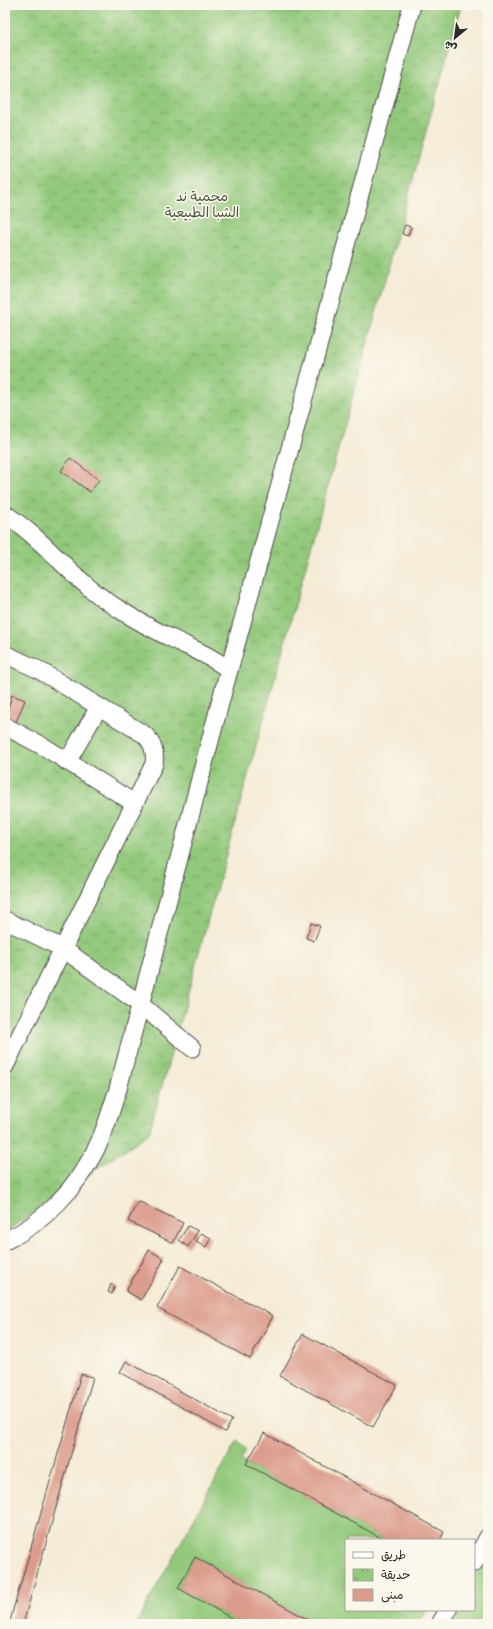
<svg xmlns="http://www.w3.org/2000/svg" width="493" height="1629" font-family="Dekko,'Playpen Sans Arabic',sans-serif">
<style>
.grass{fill:#93c97c;stroke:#5f7a54}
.park{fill:url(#park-crowns);stroke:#5f7a54}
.building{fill:#dc9c8d}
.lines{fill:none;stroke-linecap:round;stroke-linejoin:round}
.minor-casing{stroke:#494845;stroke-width:19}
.minor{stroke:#fff;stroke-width:17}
.labels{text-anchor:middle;stroke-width:3;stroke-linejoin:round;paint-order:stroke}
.park-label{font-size:14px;fill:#4a5a43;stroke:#fbf7ec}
</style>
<defs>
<pattern id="park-crowns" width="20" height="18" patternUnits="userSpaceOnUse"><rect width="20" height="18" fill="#93c97c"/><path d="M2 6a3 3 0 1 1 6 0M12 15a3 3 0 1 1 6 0" fill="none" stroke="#78a366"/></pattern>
</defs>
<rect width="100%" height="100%" fill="#fbf7ec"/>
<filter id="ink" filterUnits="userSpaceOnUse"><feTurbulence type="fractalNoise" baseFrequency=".025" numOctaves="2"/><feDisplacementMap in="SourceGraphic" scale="8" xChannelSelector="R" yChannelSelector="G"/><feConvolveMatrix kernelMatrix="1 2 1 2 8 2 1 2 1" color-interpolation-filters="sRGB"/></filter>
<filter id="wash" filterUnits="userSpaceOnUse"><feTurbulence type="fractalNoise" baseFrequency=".012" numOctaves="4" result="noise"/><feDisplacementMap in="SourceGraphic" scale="16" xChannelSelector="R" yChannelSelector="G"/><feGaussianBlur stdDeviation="0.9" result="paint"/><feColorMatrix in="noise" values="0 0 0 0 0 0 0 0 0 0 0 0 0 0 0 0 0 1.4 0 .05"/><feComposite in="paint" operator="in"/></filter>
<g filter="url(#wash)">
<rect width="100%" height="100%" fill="#f5ecd6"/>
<g class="grass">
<polygon points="237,1441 246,1449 241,1461 385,1540 346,1540 346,1610 427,1610 419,1624 316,1624 195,1557 178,1588 242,1624 136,1624"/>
<polygon points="488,1547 488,1624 446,1624 454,1610 474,1610 474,1573"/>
</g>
<polygon class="park" points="5,5 461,5 149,1133 5,1232"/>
<g id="blocks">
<g class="building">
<polygon points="405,225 411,227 408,236 402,234"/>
<polygon points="70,458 99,480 90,492 61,471"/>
<polygon points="12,695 25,700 16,722 5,718"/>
<polygon points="311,923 320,926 314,941 306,938"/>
<polygon points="138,1201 183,1223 173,1243 128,1221"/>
<polygon points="188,1226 198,1231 188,1247 179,1240"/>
<polygon points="201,1233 211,1238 206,1247 196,1242"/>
<polygon points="149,1250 164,1259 141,1300 126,1291"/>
<polygon points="180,1266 273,1316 250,1359 157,1308"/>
<polygon points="111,1284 115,1286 112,1294 108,1292"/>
<polygon points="303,1334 397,1385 373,1427 280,1376"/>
<polygon points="126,1361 232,1420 225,1432 120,1372"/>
<polygon points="81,1374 93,1377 23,1624 9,1624"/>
<polygon points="264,1433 444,1532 440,1540 385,1540 246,1464"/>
<polygon points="195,1557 316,1624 242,1624 178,1588"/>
</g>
</g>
</g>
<g filter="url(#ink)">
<use href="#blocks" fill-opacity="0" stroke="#494845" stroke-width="1"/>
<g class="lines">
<g class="minor-casing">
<g id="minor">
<path d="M5 514C45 540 73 580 114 606 135 620 158 632 181 643 198 651 214 658 229 670"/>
<path d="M5 654 39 670 145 735C153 743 156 752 154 764L5 1066"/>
<polyline points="5,726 46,748 134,803"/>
<polyline points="67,762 99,707"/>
<polyline points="5,920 62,948 140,1004 192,1048"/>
<path d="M5 1241C44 1223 77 1187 96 1149 106 1130 111 1109 118 1089L223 692 412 5"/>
<polyline points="474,1563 488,1537"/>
<polyline points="440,1624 448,1610"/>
</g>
</g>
<use href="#minor" class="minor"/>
</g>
</g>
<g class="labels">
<g class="park-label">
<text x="202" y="201">محمية ند<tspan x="202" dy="16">الشبا الطبيعية</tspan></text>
</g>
</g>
<rect width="493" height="1629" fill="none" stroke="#fbf7ec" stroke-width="20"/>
<rect x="345" y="1539" width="130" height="72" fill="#fbf7ec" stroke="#a8a59f"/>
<rect x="353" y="1552" width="20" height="6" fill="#ffffff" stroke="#a8a59f"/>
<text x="381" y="1559" font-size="12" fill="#2b2b2b">طريق</text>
<rect x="353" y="1569" width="20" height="12" fill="url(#park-crowns)" stroke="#a8a59f"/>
<text x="381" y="1579" font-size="12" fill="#2b2b2b">حديقة</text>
<rect x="353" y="1589" width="20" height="12" fill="#dc9c8d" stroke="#a8a59f"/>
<text x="381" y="1599" font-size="12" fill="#2b2b2b">مبنى</text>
<g transform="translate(455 38) rotate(209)" stroke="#fbf7ec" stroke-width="3" paint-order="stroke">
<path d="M0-3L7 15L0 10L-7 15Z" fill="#2b2b2b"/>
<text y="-6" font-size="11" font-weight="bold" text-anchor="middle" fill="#2b2b2b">ش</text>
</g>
</svg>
